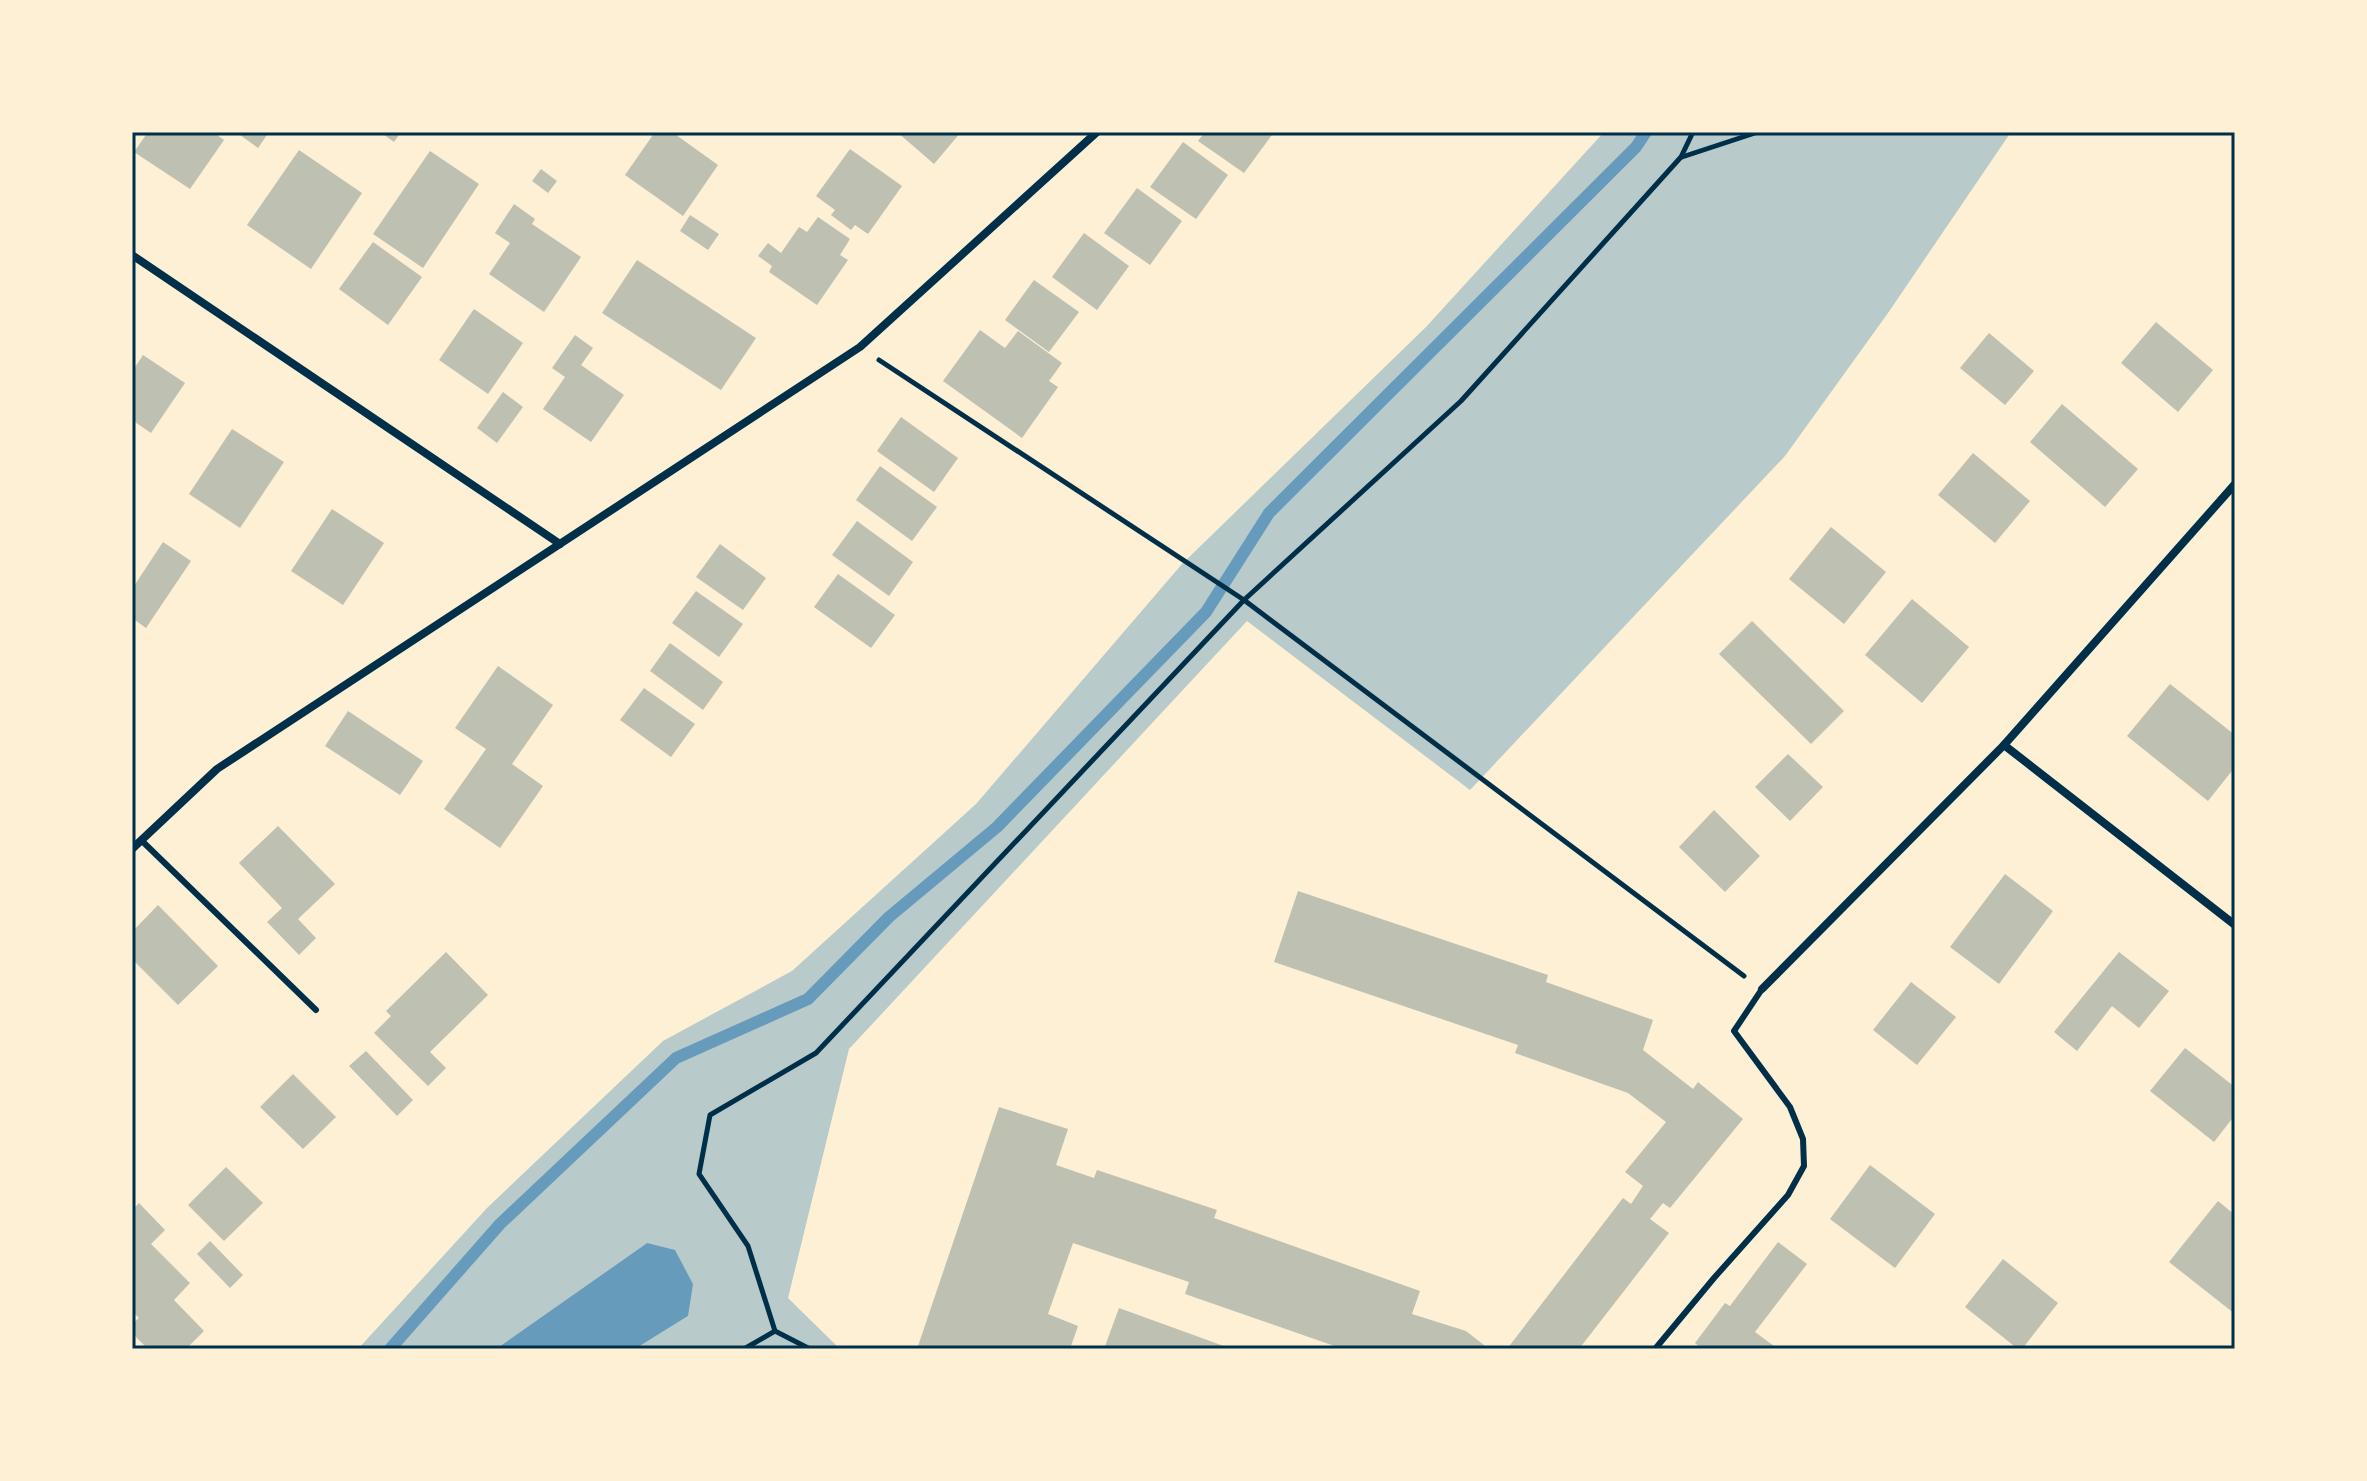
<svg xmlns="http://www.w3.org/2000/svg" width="2367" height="1481" font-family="Arial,sans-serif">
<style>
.green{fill:#b9caca}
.water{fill:#669bbc}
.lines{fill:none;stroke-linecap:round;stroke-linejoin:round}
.stream{stroke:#669bbc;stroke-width:12}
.building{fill:#bec0b2}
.path{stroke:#003049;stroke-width:5}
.service{stroke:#003049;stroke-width:6}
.minor{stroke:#003049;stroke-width:8}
.neatline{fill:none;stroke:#003049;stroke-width:3}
</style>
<rect width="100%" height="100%" fill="#fdf0d5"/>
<polygon class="green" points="1604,132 2011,132 1888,313 1785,456 1470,790 1247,621 849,1049 788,1298 840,1349 635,1349 688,1316 647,1243 496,1349 358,1349 487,1208 663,1041 792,971 976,804 1182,564 1426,327"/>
<polygon class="water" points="647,1243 675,1250 693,1284 688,1316 635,1349 496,1349"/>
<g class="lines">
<polyline class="stream" points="390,1349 500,1224 676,1058 808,999 889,917 997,827 1206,612 1269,513 1636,147 1646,132"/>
</g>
<g class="building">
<polygon points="148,132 213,132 224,140 190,189 134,152"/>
<polygon points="236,132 269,132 258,148"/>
<polygon points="380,132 401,132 394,142"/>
<polygon points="655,132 672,132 718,165 683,216 625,175"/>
<polygon points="897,132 961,132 934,164"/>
<polygon points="1205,132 1274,132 1244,173 1198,141"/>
<polygon points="1183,142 1228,175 1196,219 1150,187"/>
<polygon points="850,149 902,186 868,234 855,225 851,230 831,215 835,210 816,196"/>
<polygon points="299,150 362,193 311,269 247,225"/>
<polygon points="430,151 479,184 423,268 373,234"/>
<polygon points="541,169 557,181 548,193 532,181"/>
<polygon points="1137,188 1182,221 1150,265 1104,233"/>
<polygon points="514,204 535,219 532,224 581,257 544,312 489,274 510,243 495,233"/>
<polygon points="690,215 719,234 708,250 680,231"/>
<polygon points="818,217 850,239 840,255 848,260 817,305 769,272 772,266 758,256 768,243 781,253 799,227 807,232"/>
<polygon points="1084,233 1129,266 1097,310 1052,277"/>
<polygon points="373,242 422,277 388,325 339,289"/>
<polygon points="637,260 756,338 721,390 602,313"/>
<polygon points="1034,280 1079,312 1049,352 1005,320"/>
<polygon points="474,309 523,343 488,394 439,360"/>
<polygon points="2156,322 2213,370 2178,412 2121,363"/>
<polygon points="980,330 1005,348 1018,331 1062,363 1049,381 1058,387 1022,438 943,381"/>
<polygon points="1989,333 2034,371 2005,405 1960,368"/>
<polygon points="575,335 593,348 581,365 624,395 591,442 543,409 565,377 552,368"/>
<polygon points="143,355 185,383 151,433 132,420 132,372"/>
<polygon points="503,392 523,407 497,443 477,428"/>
<polygon points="2062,404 2138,469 2105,507 2030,442"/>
<polygon points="901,417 958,458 934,492 877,451"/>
<polygon points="232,429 284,462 240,528 189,494"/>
<polygon points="1973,453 2030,501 1995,543 1938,495"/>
<polygon points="880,466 937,507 912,541 856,500"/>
<polygon points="332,509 384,543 343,605 291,571"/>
<polygon points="857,521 913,562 889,596 832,555"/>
<polygon points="1831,527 1886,572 1844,624 1789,579"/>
<polygon points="163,542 191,561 146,628 132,618 132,589"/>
<polygon points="720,544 766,578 743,610 696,577"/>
<polygon points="838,574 895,615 871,648 814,607"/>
<polygon points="696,591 743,624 719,657 672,623"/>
<polygon points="1912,599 1969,647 1922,703 1865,655"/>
<polygon points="1752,621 1844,711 1811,744 1719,654"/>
<polygon points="670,643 723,682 703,710 650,671"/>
<polygon points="498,666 553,705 512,764 543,786 500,848 444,809 486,749 455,728"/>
<polygon points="2170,684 2235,735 2235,767 2208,801 2127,736"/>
<polygon points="644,688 695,724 671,757 620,720"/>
<polygon points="348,711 423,761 400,795 325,746"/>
<polygon points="1788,754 1823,787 1790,821 1755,787"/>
<polygon points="1714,810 1760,856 1725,892 1679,847"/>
<polygon points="278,826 335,884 298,919 316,938 299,955 267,922 282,908 239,863"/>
<polygon points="2005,874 2053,911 1999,984 1950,947"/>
<polygon points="1298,891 1548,975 1546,982 1653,1020 1643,1050 1693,1089 1698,1082 1743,1119 1670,1208 1663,1203 1650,1219 1669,1233 1579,1349 1507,1349 1623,1198 1631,1204 1643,1186 1625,1172 1666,1122 1628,1093 1515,1053 1518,1045 1274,962"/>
<polygon points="158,905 218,966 178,1005 132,959 132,932"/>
<polygon points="446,952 488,995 430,1052 446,1068 428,1086 374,1033 391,1016 386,1011"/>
<polygon points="2119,952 2169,991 2139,1028 2112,1006 2077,1051 2054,1032"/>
<polygon points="1911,982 1956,1017 1917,1065 1873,1030"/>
<polygon points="2185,1048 2235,1087 2235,1115 2214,1142 2150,1091"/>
<polygon points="366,1051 413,1100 397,1116 349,1066"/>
<polygon points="293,1074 336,1117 303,1149 260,1107"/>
<polygon points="999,1107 1068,1129 1056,1165 1094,1178 1097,1170 1217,1210 1214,1218 1420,1291 1412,1314 1466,1331 1489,1349 1343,1349 1185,1294 1189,1282 1073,1243 1048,1314 1078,1326 1070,1349 917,1349"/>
<polygon points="1870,1165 1935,1214 1895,1268 1830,1219"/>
<polygon points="226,1167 263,1203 224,1241 188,1205"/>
<polygon points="2218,1201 2235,1215 2235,1314 2169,1262"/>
<polygon points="139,1203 165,1230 151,1244 190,1283 174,1300 204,1331 186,1349 148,1349 132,1333 132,1324 139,1318 132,1311 132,1210"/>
<polygon points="210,1241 243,1275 230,1288 197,1254"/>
<polygon points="1778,1242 1807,1264 1755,1332 1778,1349 1702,1349 1695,1343 1725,1303 1730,1306"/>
<polygon points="2003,1259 2058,1303 2022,1349 2018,1349 1965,1307"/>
<polygon points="1119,1308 1232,1349 1104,1349"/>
</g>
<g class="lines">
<g class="path">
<polyline points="1682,157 1758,132"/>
<polyline points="879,360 1244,600 1461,401 1681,157 1693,132"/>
<polyline points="744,1349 775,1331"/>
<polyline points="810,1349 775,1331 748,1246 699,1174 710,1115 816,1053 1244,600 1744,976"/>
</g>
<g class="service">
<polyline points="141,840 316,1010"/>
<polyline points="1655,1349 1714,1278 1788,1195 1804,1166 1803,1139 1790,1107 1734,1031 1762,989"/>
</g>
<g class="minor">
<polyline points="132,255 560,544"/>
<polyline points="2004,745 2235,925"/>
<polyline points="132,849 217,769 860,347 1097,132"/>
<polyline points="1762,989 2004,745 2235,484"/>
</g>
</g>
<rect width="2367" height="1481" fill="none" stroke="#fdf0d5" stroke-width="268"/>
<rect x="134" y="134" width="2099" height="1213" class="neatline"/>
</svg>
